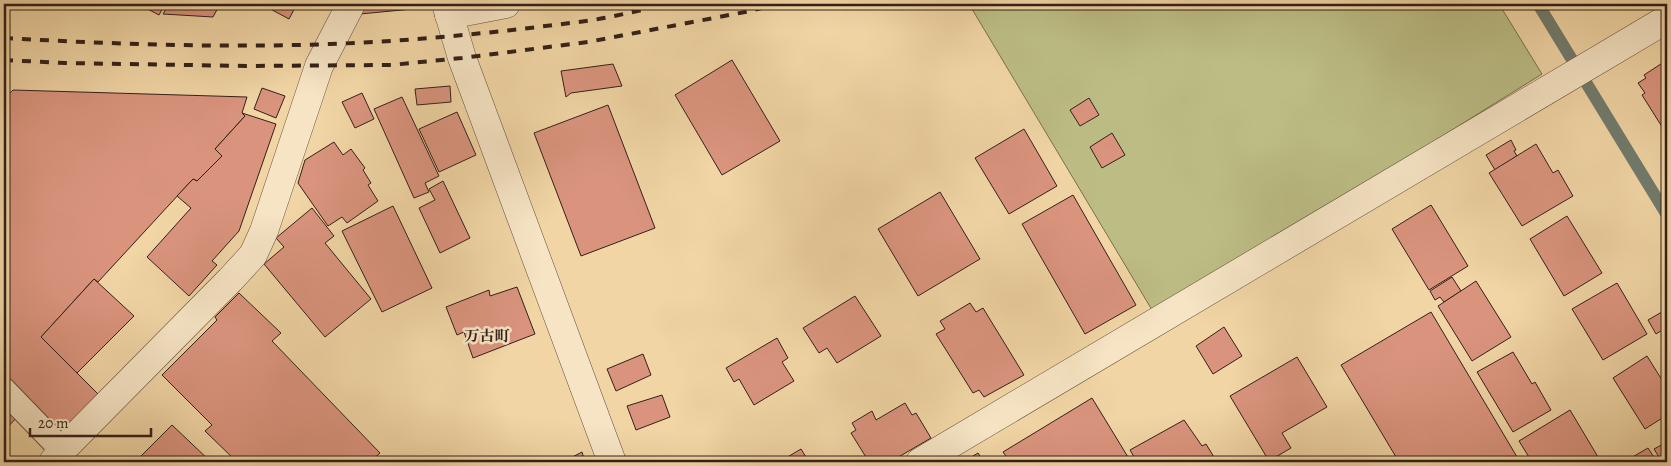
<svg xmlns="http://www.w3.org/2000/svg" width="1671" height="466" font-family="Alegreya,'Noto Serif JP',serif">
<style>
.green{fill:#bcbd85;stroke:#786e4f}
.lines{fill:none;stroke-linecap:round;stroke-linejoin:round}
.stream{stroke:#717c6d;stroke-width:12}
.building{fill:#da947e;stroke:#332019}
.lane-casing{stroke:#624d3c;stroke-width:26}
.street-casing{stroke:#624d3c;stroke-width:29}
.lane{stroke:#f6e4c4;stroke-width:24}
.street{stroke:#f6e4c4;stroke-width:28}
.rail{stroke:#332019;stroke-width:4;stroke-dasharray:9 9;stroke-linecap:butt}
.labels{text-anchor:middle;stroke-width:5;stroke-linejoin:round;paint-order:stroke}
.neighbourhood-label{font-size:15px;font-weight:bold;fill:#332019;stroke:#f6e4c4}
</style>
<rect width="100%" height="100%" fill="#f1d5a5"/>
<filter id="stains"><feTurbulence type="fractalNoise" baseFrequency=".004" numOctaves="4"/><feColorMatrix values="0 0 0 0 .2 0 0 0 0 .09 0 0 0 0 .02 0 0 0 .5 -.17"/></filter>
<radialGradient id="worn" r=".72"><stop offset=".6" stop-color="#630" stop-opacity="0"/><stop offset="1" stop-color="#630" stop-opacity=".3"/></radialGradient>
<polygon class="green" points="969,4 1499,4 1542,74 1155,315"/>
<g class="lines">
<polyline class="stream" points="1538,4 1667,215"/>
</g>
<g class="building">
<polygon points="138,4 165,4 159,15"/>
<polygon points="169,4 220,4 213,17 163,14"/>
<polygon points="264,4 297,4 289,19 263,5"/>
<polygon points="365,4 422,4 423,8 360,14"/>
<polygon points="732,60 780,141 722,175 675,95"/>
<polygon points="1667,60 1667,128 1664,130 1642,95 1645,93 1638,83 1646,78 1644,75"/>
<polygon points="613,64 622,86 571,93 566,97 561,71"/>
<polygon points="450,86 451,102 417,105 415,89"/>
<polygon points="262,88 285,96 276,118 254,109"/>
<polygon points="13,90 247,97 242,113 245,116 215,149 222,156 197,181 193,179 98,282 94,279 41,337 98,394 60,432 4,375 4,99"/>
<polygon points="362,93 374,119 355,128 342,102"/>
<polygon points="402,97 439,176 425,183 429,192 414,198 374,109"/>
<polygon points="1089,98 1099,115 1080,126 1070,110"/>
<polygon points="608,105 655,228 581,256 534,133"/>
<polygon points="457,112 476,155 439,172 419,129"/>
<polygon points="242,113 276,124 239,231 212,261 217,265 189,296 147,257 191,208 177,196 193,179 197,181 222,156 215,149 245,116"/>
<polygon points="1024,129 1057,186 1009,214 975,158"/>
<polygon points="1112,133 1125,155 1102,168 1090,147"/>
<polygon points="1511,140 1516,150 1514,151 1517,156 1495,170 1486,155"/>
<polygon points="334,142 343,155 351,149 365,168 363,170 371,183 368,185 378,201 347,223 342,217 328,226 298,183 305,160"/>
<polygon points="1536,144 1553,173 1558,170 1573,196 1522,226 1489,173"/>
<polygon points="443,181 470,238 440,253 419,208 435,200 429,189"/>
<polygon points="940,192 980,259 918,296 878,229"/>
<polygon points="1073,195 1136,305 1085,334 1022,224"/>
<polygon points="1431,205 1468,266 1429,290 1392,229"/>
<polygon points="393,206 432,288 382,312 342,231"/>
<polygon points="312,208 334,236 325,243 371,299 325,337 264,264 284,247 276,238"/>
<polygon points="1567,216 1602,273 1564,296 1530,239"/>
<polygon points="1452,277 1461,291 1444,302 1440,297 1435,300 1430,291"/>
<polygon points="94,279 134,316 77,373 41,337"/>
<polygon points="1476,281 1511,337 1472,361 1438,306"/>
<polygon points="1617,283 1647,334 1603,360 1572,309"/>
<polygon points="517,287 535,334 473,358 464,332 457,335 446,307 489,290 490,296"/>
<polygon points="239,293 281,333 272,341 380,453 370,462 237,462 205,431 212,425 162,375 217,320 215,317"/>
<polygon points="855,296 881,336 837,363 827,348 819,353 803,328"/>
<polygon points="970,303 976,312 983,308 1024,375 984,397 979,390 973,393 936,334 945,329 940,321"/>
<polygon points="1667,309 1667,327 1656,334 1648,320"/>
<polygon points="1431,312 1520,462 1399,462 1341,365"/>
<polygon points="1224,327 1242,356 1213,374 1196,346"/>
<polygon points="777,338 788,358 782,362 794,381 754,405 739,379 734,382 726,368"/>
<polygon points="1513,352 1532,384 1535,382 1551,410 1513,432 1477,372"/>
<polygon points="643,354 651,375 616,391 607,369"/>
<polygon points="1647,356 1667,388 1667,415 1645,429 1613,378"/>
<polygon points="1297,357 1327,407 1282,433 1291,448 1269,461 1230,396"/>
<polygon points="662,395 670,417 636,430 627,406"/>
<polygon points="1092,398 1131,462 1010,462 1003,452"/>
<polygon points="4,399 19,415 4,431"/>
<polygon points="905,403 912,415 916,413 931,438 890,462 869,462 851,433 856,430 852,423 872,411 876,420"/>
<polygon points="1570,410 1598,457 1589,462 1532,462 1519,441"/>
<polygon points="1184,420 1202,446 1206,444 1217,462 1137,462 1130,450"/>
<polygon points="172,425 211,462 135,462"/>
<polygon points="1667,442 1667,462 1662,462 1654,449"/>
<polygon points="1648,448 1657,462 1624,462"/>
<polygon points="801,449 809,462 779,462"/>
<polygon points="582,452 585,462 563,462"/>
<polygon points="978,453 984,462 963,462"/>
</g>
<g class="lines">
<g class="lane-casing">
<polyline id="lane" points="4,390 62,450"/>
</g>
<g class="street-casing">
<g id="street">
<polyline points="446,4 462,58 612,462"/>
<polyline points="449,15 506,4"/>
<polyline points="53,462 62,450 230,280 253,255 264,231 319,66 351,4"/>
<polyline points="920,462 1667,19"/>
</g>
</g>
<use href="#lane" class="lane"/>
<use href="#street" class="street"/>
<g class="rail">
<path d="M4 38C112 44 221 48 330 44 415 41 501 32 586 21 615 17 643 9 672 4"/>
<polyline points="4,60 65,63 246,66 391,65 462,58 588,42 745,12 778,4"/>
</g>
</g>
<g class="labels">
<g class="neighbourhood-label">
<text x="487" y="341">万古町</text>
</g>
</g>
<rect width="1671" height="466" fill="none" stroke="#f1d5a5" stroke-width="20"/>
<rect x="5" y="5" width="1661" height="456" fill="none" stroke="#332019" stroke-width="2.5"/>
<rect x="10" y="10" width="1651" height="446" fill="none" stroke="#332019"/>
<path d="M30 428v8h121v-8" fill="none" stroke="#332019" stroke-width="2.5"/>
<text x="38" y="428" font-size="15" fill="#332019" stroke="#f6e4c4" stroke-width="4" paint-order="stroke">20 m</text>
<rect width="100%" height="100%" filter="url(#stains)"/>
<rect width="100%" height="100%" fill="url(#worn)"/>
</svg>
